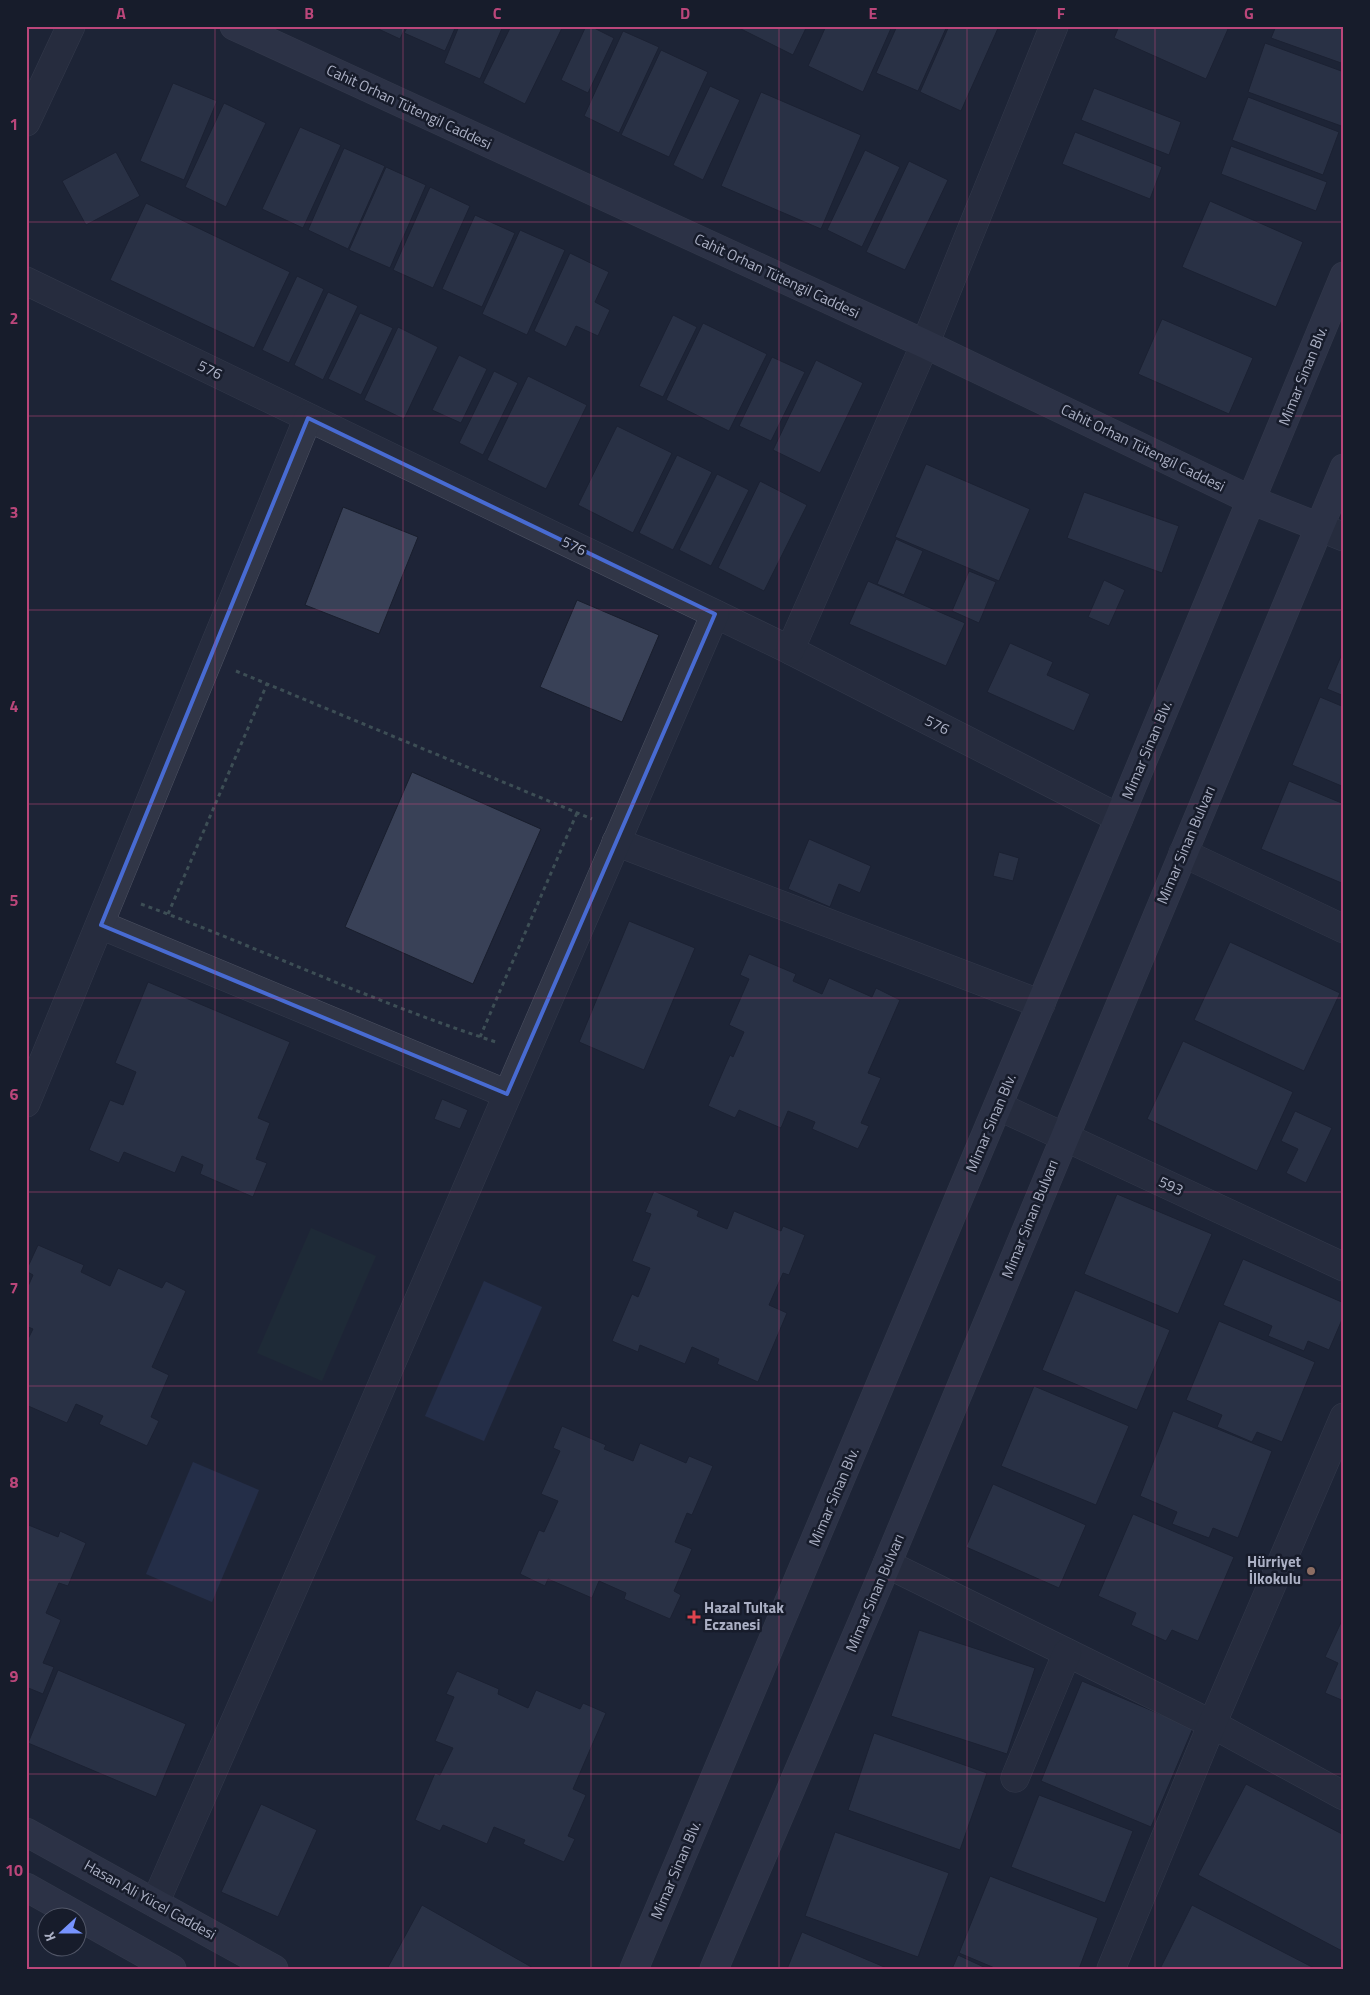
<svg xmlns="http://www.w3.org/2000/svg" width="1370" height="1995" font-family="'Titillium Web',sans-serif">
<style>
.green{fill:#203138}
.water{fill:#2e3a5d}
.building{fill:#394157;stroke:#191e2d}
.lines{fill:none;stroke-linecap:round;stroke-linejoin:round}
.street-casing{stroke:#4c5162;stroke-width:29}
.secondary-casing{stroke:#4c5162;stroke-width:29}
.path{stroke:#3d4e55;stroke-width:3;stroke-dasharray:4 4;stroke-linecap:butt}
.street{stroke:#313647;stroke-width:28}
.secondary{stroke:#3f445a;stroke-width:28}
.marked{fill:none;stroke:#486bd2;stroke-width:4;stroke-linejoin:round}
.grid{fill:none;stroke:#bb467a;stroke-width:1;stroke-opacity:0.55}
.education-dot{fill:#8d6e63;stroke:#171c2b;stroke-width:2}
.health-dot{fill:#e0444e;stroke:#171c2b;stroke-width:2}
.labels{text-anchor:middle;stroke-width:5;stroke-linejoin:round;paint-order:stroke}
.street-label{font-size:15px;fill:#abb0c4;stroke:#171c2b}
.poi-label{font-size:15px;font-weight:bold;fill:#abb0c4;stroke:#171c2b;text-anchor:end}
.neatline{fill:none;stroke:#bb467a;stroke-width:2}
.grid-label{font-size:16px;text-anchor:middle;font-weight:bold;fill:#bb467a}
</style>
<rect width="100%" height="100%" fill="#1e2437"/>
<polygon class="green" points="311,1228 376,1256 322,1381 257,1353"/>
<g class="water">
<polygon points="484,1281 542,1307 484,1441 425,1416"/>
<polygon points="193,1462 259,1490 212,1602 146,1574"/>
</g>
<g class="building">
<polygon points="372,26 406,26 400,39"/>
<polygon points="408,26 456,26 445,51 404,33"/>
<polygon points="459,26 503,26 480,79 444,63"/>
<polygon points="511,26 563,26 525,104 483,83"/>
<polygon points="586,26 590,26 614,38 588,93 561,80"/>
<polygon points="740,26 807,26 793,55 739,28"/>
<polygon points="826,26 892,26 863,92 808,66"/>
<polygon points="897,26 947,26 918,91 876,73"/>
<polygon points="949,26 999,26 961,111 920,92"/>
<polygon points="1119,26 1223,26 1228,29 1206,79 1114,38"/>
<polygon points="1276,26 1344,26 1344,64 1271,38"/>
<polygon points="623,31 659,47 619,133 584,116"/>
<polygon points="1265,43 1344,72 1344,127 1248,92"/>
<polygon points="661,50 708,72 669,157 621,135"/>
<polygon points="173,83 217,101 184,180 140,161"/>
<polygon points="710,86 740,100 703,180 673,165"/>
<polygon points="1094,88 1181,122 1169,155 1081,120"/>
<polygon points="761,92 861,135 821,229 721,186"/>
<polygon points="1248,97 1339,132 1323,175 1232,140"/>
<polygon points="224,103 266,123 226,207 185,187"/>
<polygon points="300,127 341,145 303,228 262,209"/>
<polygon points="1075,132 1162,167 1150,199 1062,164"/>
<polygon points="1231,146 1327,182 1316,211 1221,174"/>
<polygon points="344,148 385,166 348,249 308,230"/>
<polygon points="865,150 900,167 862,247 827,230"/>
<polygon points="116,152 140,196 86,225 62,181"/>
<polygon points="909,161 948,180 905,270 866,252"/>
<polygon points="386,167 426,185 390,268 349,250"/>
<polygon points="430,187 470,206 433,288 393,270"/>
<polygon points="1210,201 1303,242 1276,307 1182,267"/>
<polygon points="146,203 290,272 254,348 110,280"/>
<polygon points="475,215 515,233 482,307 442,289"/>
<polygon points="520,230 565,250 527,335 482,314"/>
<polygon points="570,253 609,272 595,302 610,310 598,336 576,326 566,347 534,331"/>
<polygon points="297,276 324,289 289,363 262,350"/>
<polygon points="328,292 358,306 323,380 294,365"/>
<polygon points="360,313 393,328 361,395 328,379"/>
<polygon points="673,315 697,327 663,397 639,386"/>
<polygon points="1162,319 1253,358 1229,414 1138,374"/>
<polygon points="703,323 767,354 729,431 666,400"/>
<polygon points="398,327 438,347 404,419 364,400"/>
<polygon points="459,355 487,369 461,423 432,410"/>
<polygon points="772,357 805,372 771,441 739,426"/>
<polygon points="816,360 863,383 820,473 773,450"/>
<polygon points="494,371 518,383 483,455 459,443"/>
<polygon points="528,376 587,405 546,489 487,460"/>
<polygon points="617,426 672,453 633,533 578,505"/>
<polygon points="677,455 712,472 673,550 639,533"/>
<polygon points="926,464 1030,509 999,581 895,537"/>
<polygon points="717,474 749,490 711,566 679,550"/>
<polygon points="760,481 807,505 764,591 718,568"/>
<polygon points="1084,492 1179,526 1162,573 1067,538"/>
<polygon points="343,507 418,537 379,634 305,605"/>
<polygon points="896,539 923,551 904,595 877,584"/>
<polygon points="969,571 996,582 979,623 952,611"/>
<polygon points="1104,580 1125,590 1109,626 1088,617"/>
<polygon points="868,581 965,623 946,666 849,624"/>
<polygon points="577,600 659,635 622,722 540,687"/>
<polygon points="1010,643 1053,662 1047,675 1090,694 1074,731 987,692"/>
<polygon points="1344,649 1344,696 1327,689"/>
<polygon points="1320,697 1344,707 1344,787 1292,765"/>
<polygon points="412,772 541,829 473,984 345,927"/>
<polygon points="1289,781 1344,804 1344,884 1261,849"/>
<polygon points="809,839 871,866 860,893 839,884 830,907 788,889"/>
<polygon points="999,852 1019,858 1013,881 993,876"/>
<polygon points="629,921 695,948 644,1070 579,1042"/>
<polygon points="1230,942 1340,993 1304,1071 1194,1020"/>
<polygon points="749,954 796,974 793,981 822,994 829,978 872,997 876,988 900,1000 868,1073 881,1078 861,1123 869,1126 858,1149 812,1129 815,1122 788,1111 781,1128 739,1110 735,1118 708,1106 730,1055 733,1057 744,1032 729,1025 749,979 740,975"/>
<polygon points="148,982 290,1042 258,1118 270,1123 256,1159 267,1163 253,1197 200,1174 203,1165 182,1156 175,1173 124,1152 119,1163 89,1150 110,1100 123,1105 136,1072 115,1063"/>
<polygon points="1183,1041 1293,1092 1257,1171 1147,1119"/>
<polygon points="442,1099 468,1110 460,1129 434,1119"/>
<polygon points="1295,1111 1332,1128 1306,1183 1286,1173 1298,1149 1281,1141"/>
<polygon points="654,1191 699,1211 697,1216 727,1229 734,1211 781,1231 783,1226 805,1235 789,1275 783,1273 769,1305 787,1313 758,1382 717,1364 719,1359 692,1347 685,1364 640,1345 638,1352 612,1341 632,1294 638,1297 650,1268 632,1261 651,1214 645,1212"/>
<polygon points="1117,1194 1212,1234 1178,1314 1084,1274"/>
<polygon points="38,1245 84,1265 81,1272 110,1286 118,1268 162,1288 166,1281 186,1291 152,1367 169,1375 151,1417 159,1421 147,1446 99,1424 103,1416 76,1404 67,1423 26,1405 26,1343 33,1329 26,1326 26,1291 33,1275 26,1271"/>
<polygon points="1243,1259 1344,1303 1344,1315 1329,1350 1308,1341 1304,1351 1268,1336 1272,1326 1223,1305"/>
<polygon points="1075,1290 1170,1330 1137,1410 1042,1370"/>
<polygon points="1219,1321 1315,1362 1282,1442 1257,1432 1252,1442 1217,1427 1222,1415 1186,1400"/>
<polygon points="1034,1386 1129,1426 1096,1505 1001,1466"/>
<polygon points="1173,1411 1272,1451 1238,1538 1213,1528 1209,1538 1172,1524 1177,1512 1140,1496"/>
<polygon points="562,1426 606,1445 604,1449 633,1461 640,1443 686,1463 689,1456 713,1466 692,1515 687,1513 675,1542 692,1549 674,1591 681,1595 670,1619 624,1599 626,1593 599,1581 592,1598 548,1579 545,1586 520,1574 539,1530 544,1532 558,1501 541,1494 560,1451 553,1448"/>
<polygon points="993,1484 1086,1525 1059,1588 966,1547"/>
<polygon points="1133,1514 1234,1557 1198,1641 1172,1630 1166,1641 1131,1625 1136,1613 1098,1596"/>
<polygon points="26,1524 58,1537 60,1531 86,1543 68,1586 59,1583 46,1613 61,1620 43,1663 54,1667 43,1694 26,1687"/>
<polygon points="1344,1616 1344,1701 1325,1693 1338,1663 1325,1657"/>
<polygon points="919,1630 1035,1668 1007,1754 891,1716"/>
<polygon points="58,1670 186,1724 156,1797 28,1743"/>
<polygon points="457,1671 499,1689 498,1694 528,1708 536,1690 580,1709 583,1703 606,1713 573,1789 586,1795 568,1836 575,1839 564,1862 523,1844 525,1840 494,1827 487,1844 443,1825 440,1831 415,1820 435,1773 440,1775 453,1748 435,1741 454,1697 446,1694"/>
<polygon points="1082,1681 1193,1728 1151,1827 1041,1781"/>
<polygon points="874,1733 987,1773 960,1850 848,1810"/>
<polygon points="1246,1784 1344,1835 1344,1952 1198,1875"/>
<polygon points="1039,1795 1133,1831 1105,1903 1011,1867"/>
<polygon points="261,1804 317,1830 278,1917 221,1892"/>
<polygon points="835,1832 949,1873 918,1957 805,1916"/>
<polygon points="990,1876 1098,1918 1079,1969 997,1969 959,1953"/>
<polygon points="422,1905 535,1969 387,1969"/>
<polygon points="1192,1905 1316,1969 1160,1969"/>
<polygon points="802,1932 889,1969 787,1969"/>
<polygon points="958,1955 988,1969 952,1969"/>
</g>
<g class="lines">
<g class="street-casing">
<g id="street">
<polyline points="26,122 71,26"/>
<polyline points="26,281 790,650 1119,818"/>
<polyline points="1319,527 1344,537"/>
<polyline points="790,650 925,344 1054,26"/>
<polyline points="616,842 1041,1004"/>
<polyline points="1183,853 1344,929"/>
<polyline points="101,925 507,1094"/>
<polyline points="26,1103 308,418"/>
<polyline points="998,1106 1344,1267"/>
<polyline points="887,1564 1212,1724 1344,1796"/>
<polyline points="1015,1778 1067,1653"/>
<polyline points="155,1903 337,1489 715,614"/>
<polyline points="1111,1969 1212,1724 1344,1417"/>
</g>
</g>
<g class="secondary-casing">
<g id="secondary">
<polyline points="234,26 925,344 1251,500 1319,527"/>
<polyline points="26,1832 274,1969"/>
<polyline points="26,1887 172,1969"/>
<polyline points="634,1969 1119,818 1344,276"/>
<polyline points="714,1969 887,1564 1344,468"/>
</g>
</g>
<g class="path">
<polyline points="236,671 592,819"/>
<path d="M141 904C260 948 375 1003 496 1042"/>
<polyline points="168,914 267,684"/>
<polyline points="480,1037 577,813"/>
</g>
<use href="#street" class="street"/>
<use href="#secondary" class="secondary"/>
</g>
<path d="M0 0H1370V1995H0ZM308 418 715 614 507 1094 101 925Z" fill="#1e2437" fill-opacity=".55" fill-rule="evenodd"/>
<path class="marked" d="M308 418 715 614 507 1094 101 925Z"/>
<path class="grid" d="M215 26V1969M403 26V1969M591 26V1969M779 26V1969M967 26V1969M1155 26V1969M26 222H1344M26 416H1344M26 610H1344M26 804H1344M26 998H1344M26 1192H1344M26 1386H1344M26 1580H1344M26 1774H1344"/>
<circle class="education-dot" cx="1311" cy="1571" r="5"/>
<path class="health-dot" d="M691.5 1609.5h5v5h5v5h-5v5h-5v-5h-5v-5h5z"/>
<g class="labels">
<g class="street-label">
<text transform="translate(409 107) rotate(25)" y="5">Cahit Orhan Tütengil Caddesi</text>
<text transform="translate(777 276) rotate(25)" y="5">Cahit Orhan Tütengil Caddesi</text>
<text transform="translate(210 370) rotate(26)" y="5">576</text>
<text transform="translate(1303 376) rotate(-68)" y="5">Mimar Sinan Blv.</text>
<text transform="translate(1143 448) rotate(26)" y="5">Cahit Orhan Tütengil Caddesi</text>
<text transform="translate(574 546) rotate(26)" y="5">576</text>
<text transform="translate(937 725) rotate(27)" y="5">576</text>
<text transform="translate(1147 750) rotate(-67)" y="5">Mimar Sinan Blv.</text>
<text transform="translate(1186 845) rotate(-67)" y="5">Mimar Sinan Bulvarı</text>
<text transform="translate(991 1123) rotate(-67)" y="5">Mimar Sinan Blv.</text>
<text transform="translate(1171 1186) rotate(25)" y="5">593</text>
<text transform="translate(1030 1219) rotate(-68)" y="5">Mimar Sinan Bulvarı</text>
<text transform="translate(834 1497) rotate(-67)" y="5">Mimar Sinan Blv.</text>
<text transform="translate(875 1593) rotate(-67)" y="5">Mimar Sinan Bulvarı</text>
<text transform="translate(676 1870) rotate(-67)" y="5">Mimar Sinan Blv.</text>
<text transform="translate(150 1900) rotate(29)" y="5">Hasan Ali Yücel Caddesi</text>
</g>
<g class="poi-label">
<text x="1301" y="1567">Hürriyet<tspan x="1301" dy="17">İlkokulu</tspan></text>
<text x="704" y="1613" text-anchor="start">Hazal Tultak<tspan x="704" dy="17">Eczanesi</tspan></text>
</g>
</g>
<rect width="1370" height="1995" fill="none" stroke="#171c2b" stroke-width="55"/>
<g transform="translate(62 1932) rotate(249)"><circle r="24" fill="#171c2b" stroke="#525768"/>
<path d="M0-4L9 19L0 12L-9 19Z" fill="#7793fe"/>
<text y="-8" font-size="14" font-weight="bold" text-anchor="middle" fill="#abb0c4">K</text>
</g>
<rect x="28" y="28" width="1314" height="1940" class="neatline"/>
<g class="grid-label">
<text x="121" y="19">A</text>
<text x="309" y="19">B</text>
<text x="497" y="19">C</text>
<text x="685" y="19">D</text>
<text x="873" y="19">E</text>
<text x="1061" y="19">F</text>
<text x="1249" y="19">G</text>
<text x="14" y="130">1</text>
<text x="14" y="324">2</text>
<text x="14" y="518">3</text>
<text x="14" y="712">4</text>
<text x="14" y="906">5</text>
<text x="14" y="1100">6</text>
<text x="14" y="1294">7</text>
<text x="14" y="1488">8</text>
<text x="14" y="1682">9</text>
<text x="14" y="1876">10</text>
</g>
</svg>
